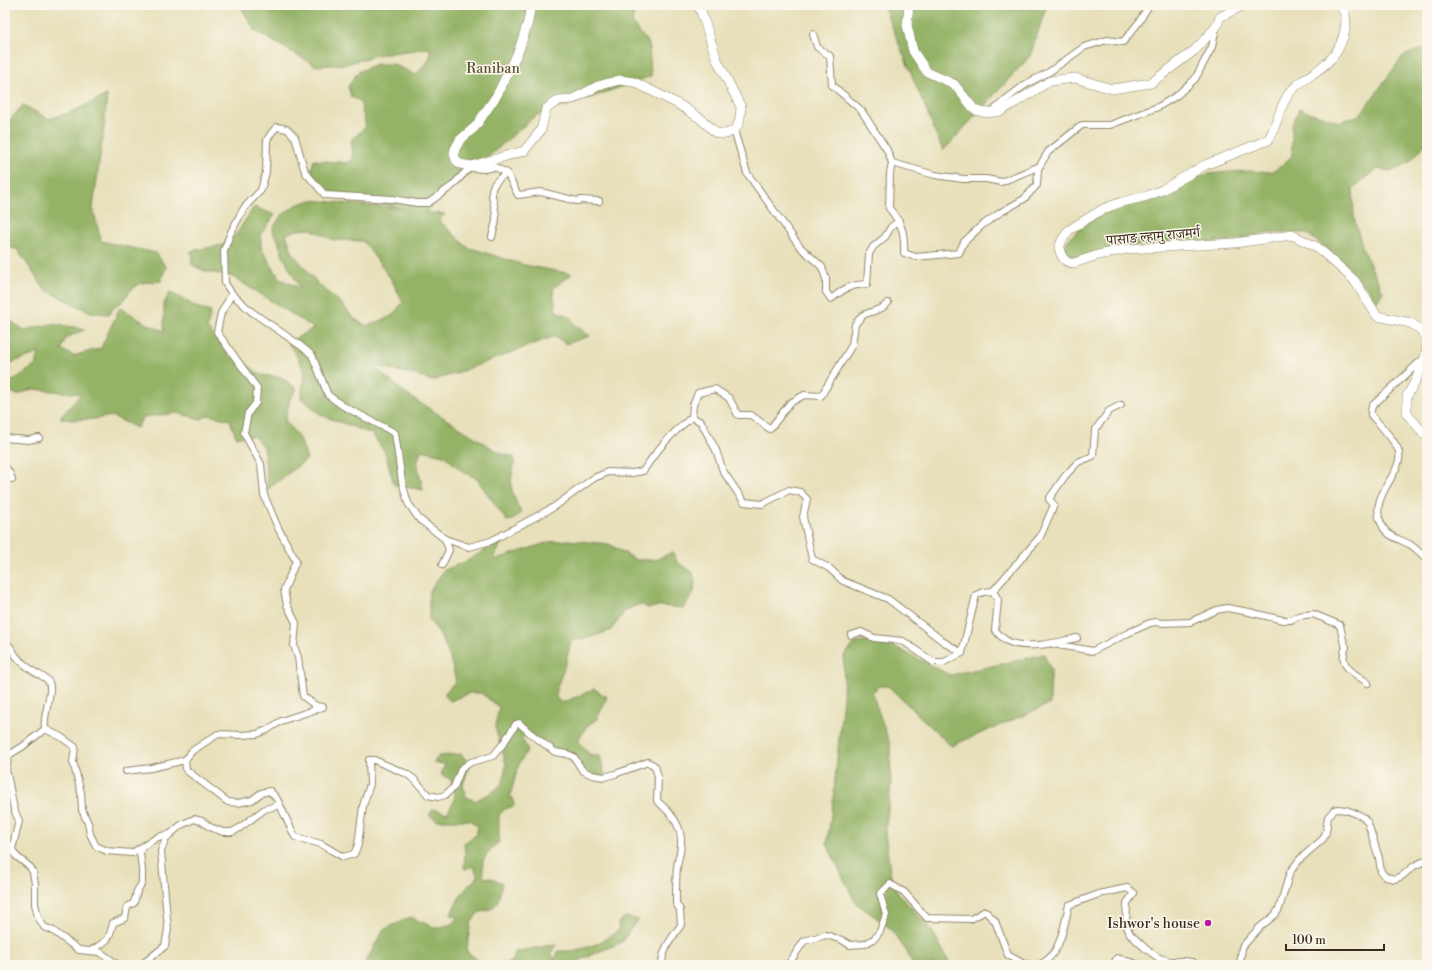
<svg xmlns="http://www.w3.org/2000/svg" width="1432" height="970" font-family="'Libre Bodoni','Noto Serif Devanagari',serif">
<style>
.forest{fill:#94b366;stroke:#686e42;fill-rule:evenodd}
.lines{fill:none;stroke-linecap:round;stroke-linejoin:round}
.minor-casing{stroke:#91856c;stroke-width:8}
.primary-casing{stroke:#91856c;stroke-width:10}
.minor{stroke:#fff;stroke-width:6}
.primary{stroke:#fff;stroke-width:9}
.poi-dot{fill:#b5179e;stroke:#fbf7ec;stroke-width:1.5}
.labels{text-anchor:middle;stroke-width:3;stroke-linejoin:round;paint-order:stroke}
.park-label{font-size:14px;fill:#5b5434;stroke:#fbf7ec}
.street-label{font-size:14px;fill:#3b2a1e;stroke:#fbf7ec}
.poi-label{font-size:14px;fill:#3b2a1e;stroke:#fbf7ec;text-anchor:end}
</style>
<rect width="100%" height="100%" fill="#fbf7ec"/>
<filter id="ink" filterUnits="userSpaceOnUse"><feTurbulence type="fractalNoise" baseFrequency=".025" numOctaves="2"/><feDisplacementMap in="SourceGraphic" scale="8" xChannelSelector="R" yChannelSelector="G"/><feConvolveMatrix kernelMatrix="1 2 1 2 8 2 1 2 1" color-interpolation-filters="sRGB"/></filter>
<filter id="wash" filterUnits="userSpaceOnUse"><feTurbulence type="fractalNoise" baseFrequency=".012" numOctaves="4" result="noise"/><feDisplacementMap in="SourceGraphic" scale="16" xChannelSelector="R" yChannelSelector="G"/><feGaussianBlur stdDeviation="0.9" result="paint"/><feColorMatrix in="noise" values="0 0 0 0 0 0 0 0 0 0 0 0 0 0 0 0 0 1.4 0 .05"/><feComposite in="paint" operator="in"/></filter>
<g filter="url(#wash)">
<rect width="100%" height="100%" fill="#e7e0ba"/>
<g class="forest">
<path d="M240 5H635L632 23 649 44 651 76 588 99 535 116 425 212 445 214 439 220 467 247 524 265 572 274 553 289 556 311 570 317 575 325 590 336 566 344 555 336 454 374 431 381 416 375 372 365 406 394 500 453 514 457C515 466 512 473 511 482 511 492 517 504 521 513L513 520 507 521 476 478 463 472 444 455 421 450 417 464 423 490 394 485 385 452 372 434 321 415 301 398 305 373 298 358 288 343 314 328 233 277 205 271 192 265 191 251 223 245 235 236 254 207 275 215 261 234V248L280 279 300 288 283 256 277 238 274 235 273 228 281 216 296 205 311 200 405 209 336 195 309 176 314 160 350 163 353 153 351 140 366 127 360 101 351 97 348 86 358 72 376 64H393L416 75 430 59V48L376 55 347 64 316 66 254 30ZM311 229 333 240 363 241 391 279 403 302 392 316 367 326 353 318 342 304 319 285 293 254 286 234 298 230Z"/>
<polygon points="883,5 1047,5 1030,56 943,151"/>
<path d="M1427 47V142L1411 161 1393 171 1377 169 1353 188 1354 217 1363 250 1383 292 1377 302 1366 287 1339 258 1306 233 1269 232 1232 241 1120 246 1078 258C1058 258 1062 245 1073 235 1086 221 1105 211 1123 206 1137 202 1151 200 1164 194 1176 189 1187 178 1199 176 1216 172 1233 172 1251 171 1257 171 1266 173 1272 171 1279 169 1286 161 1292 156V125L1299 109 1340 122 1360 115 1403 56Z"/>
<polygon points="107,95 104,127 93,208 101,241 156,253 166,267 161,281 141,283 132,289 121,303 116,305 109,314 93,313 45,290 17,249 5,247 5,126 23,105 49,119 72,112"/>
<polygon points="170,292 196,307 211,312 207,328 222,345 261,375 281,377 297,389 290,399 285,420 301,441 307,459 268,489 264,447 253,436 236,437 230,420 209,415 201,419 177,413 143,417 137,428 112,416 94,419 72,420 60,418 81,394 33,389 17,395 5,388 5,386 36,365 39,353 5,365 5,346 11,340 5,336 5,317 24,330 51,324 75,327 84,330 66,338 61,349 73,356 101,348 120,307 145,323 164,331 164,304"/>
<path d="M502 540 494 560 549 542 568 540 609 544 636 560H655L673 552 677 562 693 573C697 591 694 594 683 608L660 606 648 608 640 604 625 611 611 630 592 637 571 641 566 662 556 690V698L562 703 590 691 593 688 607 697 597 719 587 726 578 740 589 754 600 756 606 781 590 778 582 773 567 756 545 749 525 735 521 738 528 749 519 764 510 796 513 798 514 806 505 809 499 815V842L491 849 483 860V877L494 879 502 883C499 899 498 911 479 912L471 923 468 939 467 952 484 964H504L513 961 515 952 556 944 551 953 555 960 558 951C582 952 600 944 619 930L618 923 625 917 639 920 631 928 622 942 584 958 575 965H364L383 930 411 917 435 928 453 924 457 917 451 915C456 899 466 888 478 876L473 866 464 869 465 853 464 843 476 835 478 827 470 820H437L429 815 433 809 447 813C457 797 456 796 450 779L441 775 445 764 433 763 439 756 461 754 470 764 463 785 466 797 475 801 494 791 503 783 506 764 495 727 499 707 481 693H470L450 701 444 694 456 681 451 661 442 638 429 619V592L444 570 467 561Z"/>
<polygon points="867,642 891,645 950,675 1020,660 1044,654 1051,670 1050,704 951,746 888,686 879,686 872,693 890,744 891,784 885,833 890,872 897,892 931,929 948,960 949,965 913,965 907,952 890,928 855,902 827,844 833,801 843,697 844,656 855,643"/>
</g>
</g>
<g filter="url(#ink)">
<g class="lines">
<g class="minor-casing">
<g id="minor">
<polyline points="813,34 817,47 830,56 832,85 861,110 887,150 892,163"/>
<polyline points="993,111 1005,100 1026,84 1049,72 1084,47 1107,40 1123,42 1139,22 1149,5"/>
<path d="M734 130 747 173 800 247 822 267 826 279V292L831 299C845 288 849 285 867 284L869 254 873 247 885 237 891 227 899 221"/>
<path d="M471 166 452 186 428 203H417L392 199 325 195 305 172 295 137 287 129 277 127 272 132 267 140 266 172 261 190 244 208 231 232 224 250 225 283 232 294 221 313 217 332 257 388 256 403 248 413 244 433 261 464 264 495 278 528 296 561 284 590 287 605 296 623 294 646 298 657 303 696 316 706 323 707 281 721 267 730 257 734 241 735 218 734 192 751 185 760 186 770 228 802 238 803 252 800 261 793 270 791 277 799 295 837 321 844 343 857 354 854 358 845 363 806 370 784 369 760H374L407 774 415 780 428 795 438 797 445 795 454 787 461 769 471 762 493 756 503 744 516 724 519 723 530 733 555 752 567 754 574 757 582 770 592 775 604 777 615 774 648 762 655 766 658 777 657 801C668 810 681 824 681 840 682 849 678 858 677 867 676 878 676 888 676 899V903L680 910 681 925C672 938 662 949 662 965"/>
<path d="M1040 166 1001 182 986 179H963L935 175 892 163 890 173 889 208C902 224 905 232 904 253L916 257 959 253 964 242 981 226 1001 212 1024 199 1037 185 1038 169 1048 152 1082 125H1110L1158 107 1176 96 1195 79 1212 47 1216 28"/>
<polyline points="471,168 484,169 495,167 507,173 518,195 541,192 577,201 581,200 599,201"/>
<path d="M492 237C493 231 496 224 496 218 495 196 482 189 507 173"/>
<path d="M232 294 252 312 301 346 312 355 328 395 343 406 395 433 402 482 408 503 419 519 445 539 469 547 491 541 554 507 594 478 608 472 632 473 643 471C659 447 670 435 692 417L701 422 716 450 723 471 744 502 762 504 789 490 800 492 807 499 803 517 812 559 829 568 843 581 888 599 944 642 962 653 976 595 983 592 993 591 998 600 995 630C999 635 1006 641 1012 643 1031 649 1058 642 1077 638"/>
<path d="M1424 358 1372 406 1371 411V415C1380 425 1395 440 1399 452 1404 474 1365 497 1383 527 1388 537 1402 540 1411 545 1416 549 1423 555 1427 560"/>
<polyline points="692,417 693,405 698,393 715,389 729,398 738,415 751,415 770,429 790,403 804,395 821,396 852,345 855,324 863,315 882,308 888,303"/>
<polyline points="5,438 28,440 39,438"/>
<polyline points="5,466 10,474 12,479 5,477"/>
<polyline points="442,565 449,550 445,539"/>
<polyline points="993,591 1040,537 1054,505 1049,499 1065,476 1078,462 1093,456 1095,430 1109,411 1121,405"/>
<polyline points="851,635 861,632 874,638 903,641 933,662 944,662 962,653"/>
<path d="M1053 644 1093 651 1128 633 1150 623 1156 622 1163 623 1190 622 1217 610 1227 608 1249 612 1283 620H1291L1298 616 1313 614 1340 625 1343 640 1346 647C1337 666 1354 673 1368 683"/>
<path d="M5 645 8 644C12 648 13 653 17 657 21 662 31 670 36 673 45 678 51 679 50 691 49 704 43 717 45 729L61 737 75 747 73 762 81 792 82 810 88 823 90 834 96 846 107 851 132 853 158 837 170 834"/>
<polyline points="45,729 22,747 9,755 6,769 14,809 19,821 12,849 16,856 30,867 33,872 35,884 35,904 38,917 44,927 52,930 79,950 100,952 118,965"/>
<polyline points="126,771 151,768 185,760"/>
<path d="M92 950C107 941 109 941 113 923L125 918 127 907 134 903 137 891 142 883V870L140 853 142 847"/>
<polyline points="141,965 165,946 168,929 161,851 166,838 181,825 194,819 202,821 210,827 223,832 232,832 238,829 265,809 280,805"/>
<polyline points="788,965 804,941 826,935 842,940 850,945 865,944 875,938 880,931 886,915 880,894 890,884 904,892 927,918 971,919 985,911 995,921 1008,955 1024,964 1032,965"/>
<path d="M1038 965C1061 957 1064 925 1069 905L1099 894 1127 888 1134 893 1127 903 1126 924 1130 934 1146 949 1159 958 1170 961H1184L1192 962 1198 965"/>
<polyline points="1113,965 1117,958 1140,965"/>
<polyline points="1240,965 1242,947 1260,927 1275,915 1279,909 1290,872 1300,859 1323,839 1326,832 1328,817 1334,810 1338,809 1346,810 1357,814 1363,817 1368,823 1379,858 1381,872 1386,877 1395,879 1402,876 1414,866 1427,860"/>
</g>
</g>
<g class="primary-casing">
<g id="primary">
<polyline points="530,5 530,10 528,22 519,50 497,95 475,127 460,140 455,149 454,154 456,160 460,164 471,166 524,151 541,130 546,109 559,100 573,99 598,86 619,80 634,82 678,104 701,119 716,133 726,134 734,130 738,125 740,118 741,107 717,60 701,11 697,5"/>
<polyline points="909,5 907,25 913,51 927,72 954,84 974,109 978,111 986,113 1001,111 1050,81 1075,78 1112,89 1151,83 1195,50 1216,27 1220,17 1244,5"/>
<path d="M1340 5C1347 14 1347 23 1344 34 1342 41 1339 48 1335 54 1324 70 1303 77 1290 92 1279 106 1278 125 1268 140L1205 165 1162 190 1147 196 1122 202 1103 209 1069 230 1062 240 1059 248C1061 256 1064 263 1074 263L1098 255 1127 249 1235 243 1292 235 1317 247 1354 280 1377 316 1411 323 1425 333 1427 343"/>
<polyline points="1427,345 1426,355 1416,380 1407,396 1407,414 1427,437"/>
</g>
</g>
<use href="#minor" class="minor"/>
<use href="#primary" class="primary"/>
</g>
</g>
<circle class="poi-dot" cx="1208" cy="923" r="4"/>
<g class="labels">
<g class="park-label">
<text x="493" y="73">Raniban</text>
</g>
<g class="street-label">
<text transform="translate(1153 236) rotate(-5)" y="5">पासाङ ल्हामु राजमर्ग</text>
</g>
<g class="poi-label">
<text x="1200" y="928">Ishwor's house</text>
</g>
</g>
<rect width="1432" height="970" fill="none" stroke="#fbf7ec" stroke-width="20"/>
<path d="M1286 944v6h98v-6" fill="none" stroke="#3b2a1e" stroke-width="2"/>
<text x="1292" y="944" font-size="12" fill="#3b2a1e" stroke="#fbf7ec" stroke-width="3" paint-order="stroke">100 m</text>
</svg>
